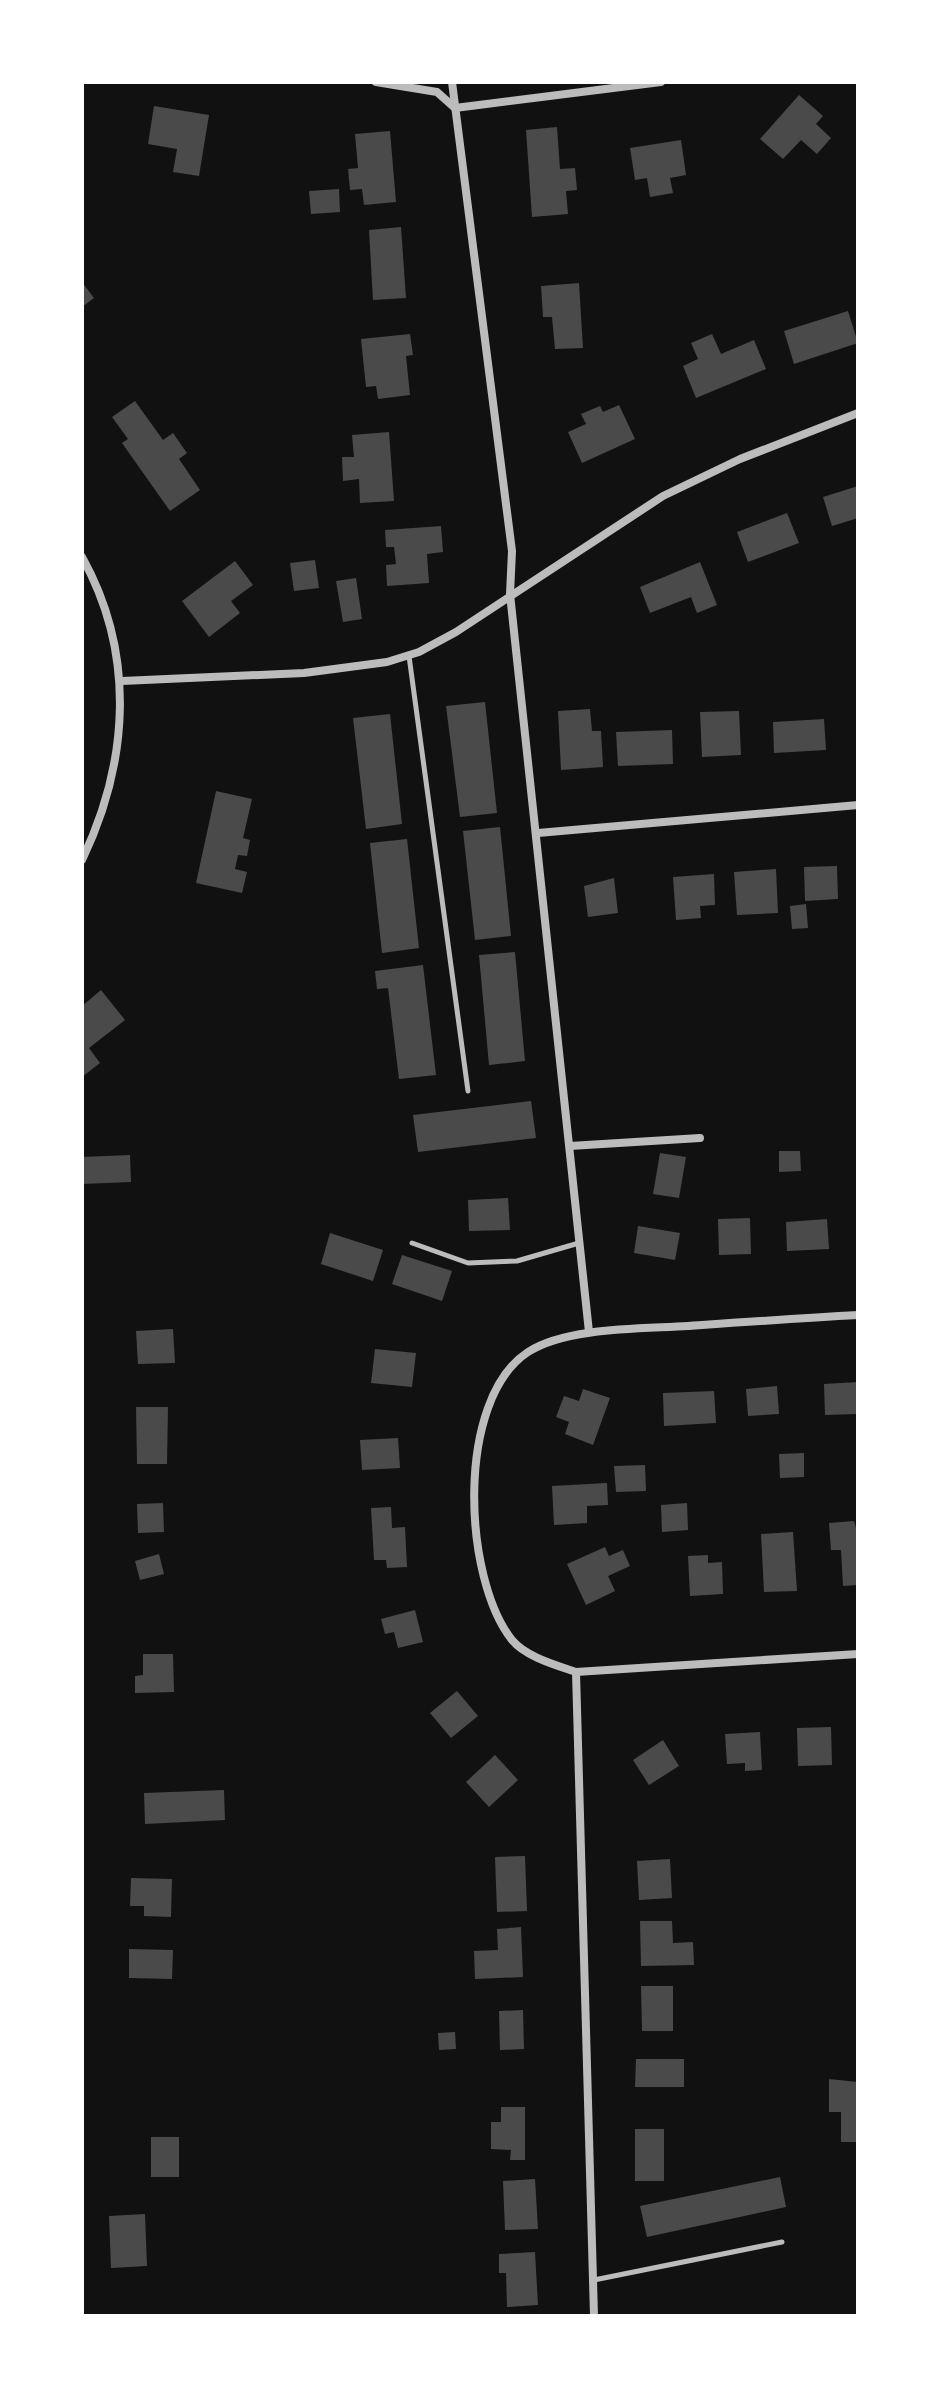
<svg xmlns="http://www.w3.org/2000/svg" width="940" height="2398" font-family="'Archivo Narrow',sans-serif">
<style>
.building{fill:#4a4a4a}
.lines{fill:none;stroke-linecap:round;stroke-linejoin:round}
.service{stroke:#bcbcbc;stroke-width:5}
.minor{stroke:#bcbcbc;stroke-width:8}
</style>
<rect width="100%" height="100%" fill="#111"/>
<g class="building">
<polygon points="799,95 823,116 816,124 831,138 817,154 801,140 783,159 760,139"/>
<polygon points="154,106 209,115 199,176 173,172 177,149 148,144"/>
<polygon points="557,127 560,169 575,168 577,190 566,191 568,214 532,217 526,130"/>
<polygon points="390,131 396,202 364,205 362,189 350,190 348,169 358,168 355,134"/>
<polygon points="681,140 686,175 670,178 673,193 650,197 647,178 635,180 630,148"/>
<polygon points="339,189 340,212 311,214 309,191"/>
<polygon points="401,227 406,298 373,300 369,230"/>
<polygon points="82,282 94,298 82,307"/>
<polygon points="579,283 583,348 555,349 552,317 543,317 541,286"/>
<polygon points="848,311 858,343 794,364 784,331"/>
<polygon points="410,334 413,355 406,356 410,395 378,399 376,386 366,387 361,339"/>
<polygon points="712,334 721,354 754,340 766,369 696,398 683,366 698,359 691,343"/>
<polygon points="135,401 163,440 173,433 187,453 179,459 200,490 170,511 122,443 128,439 112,417"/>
<polygon points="619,405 635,439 582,463 568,432 586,424 581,414 600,406 603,412"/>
<polygon points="389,432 394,501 360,503 359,479 343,481 342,457 354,457 352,435"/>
<polygon points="858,486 858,518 832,526 823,497"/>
<polygon points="787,513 799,543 748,562 737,532"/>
<polygon points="441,526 443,552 427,554 429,583 387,586 386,565 396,564 394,547 386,547 385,530"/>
<polygon points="315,560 319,588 294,591 290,563"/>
<polygon points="235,561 253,585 231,601 240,613 209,637 182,601"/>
<polygon points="700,562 717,605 697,613 691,597 650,613 640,587"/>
<polygon points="356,578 362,619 343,622 336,581"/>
<polygon points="485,702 497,813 460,817 446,706"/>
<polygon points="590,709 592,731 601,731 603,767 561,770 558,711"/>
<polygon points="739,711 741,755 702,757 700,712"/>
<polygon points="390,714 402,824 366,829 353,718"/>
<polygon points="824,719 826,750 774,753 773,722"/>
<polygon points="672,730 673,764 618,766 616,732"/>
<polygon points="216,791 252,799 243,838 250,840 247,856 238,855 235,869 247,872 242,893 196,883"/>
<polygon points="500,827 511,936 475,940 463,831"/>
<polygon points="407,839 419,948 382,953 370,843"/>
<polygon points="837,866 838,899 805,901 804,867"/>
<polygon points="776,869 778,913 737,915 734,872"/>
<polygon points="714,874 715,905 700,906 701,918 676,920 673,877"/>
<polygon points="614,878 618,913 588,917 584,886"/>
<polygon points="806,904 808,928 792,929 790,906"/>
<polygon points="515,952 525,1061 489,1065 479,955"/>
<polygon points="423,965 436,1075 399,1079 388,988 377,989 375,971"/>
<polygon points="101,990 125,1020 89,1048 100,1063 82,1077 82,1006"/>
<polygon points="531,1101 536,1138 418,1152 413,1115"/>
<polygon points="779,1151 800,1151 801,1171 779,1172"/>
<polygon points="660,1153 686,1157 679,1198 653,1194"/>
<polygon points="130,1155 131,1182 82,1184 82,1157"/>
<polygon points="508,1198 510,1230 469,1231 468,1200"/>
<polygon points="750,1218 751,1254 719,1255 718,1219"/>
<polygon points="827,1219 829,1249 787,1251 786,1222"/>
<polygon points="638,1226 680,1233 675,1260 634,1253"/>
<polygon points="330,1233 383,1250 373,1281 321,1264"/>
<polygon points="402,1255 452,1271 442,1301 392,1284"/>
<polygon points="173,1329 175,1363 138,1364 136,1331"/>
<polygon points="375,1349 416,1353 412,1387 371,1383"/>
<polygon points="858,1382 858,1414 825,1415 824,1384"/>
<polygon points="777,1386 779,1414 748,1416 746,1389"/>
<polygon points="583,1389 610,1398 593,1445 565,1434 569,1422 556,1417 564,1396 579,1401"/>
<polygon points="714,1391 716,1423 664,1426 663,1393"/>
<polygon points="136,1407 168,1407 167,1464 137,1464"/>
<polygon points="398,1438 400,1468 362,1470 360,1440"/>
<polygon points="804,1453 804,1477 780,1478 779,1454"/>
<polygon points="645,1465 646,1491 616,1492 614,1466"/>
<polygon points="607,1483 608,1505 587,1506 587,1523 554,1525 552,1486"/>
<polygon points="163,1503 164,1532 138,1533 137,1504"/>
<polygon points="687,1503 688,1530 662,1532 661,1505"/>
<polygon points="391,1507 392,1528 405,1527 407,1567 387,1568 386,1560 374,1560 371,1508"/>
<polygon points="854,1521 858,1535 858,1585 843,1586 841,1550 831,1550 829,1523"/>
<polygon points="793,1532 797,1591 764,1592 761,1534"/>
<polygon points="605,1547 609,1556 623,1550 630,1566 608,1576 615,1591 586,1605 567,1564"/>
<polygon points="159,1554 164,1574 140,1580 135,1561"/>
<polygon points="708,1555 708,1563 722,1562 723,1594 690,1596 688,1556"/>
<polygon points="415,1610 423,1642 398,1648 394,1632 385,1634 381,1619"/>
<polygon points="143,1654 173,1654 174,1692 135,1693 135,1676 143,1675"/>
<polygon points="457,1691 478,1716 451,1738 430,1713"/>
<polygon points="831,1727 832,1765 798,1766 797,1728"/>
<polygon points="760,1732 762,1770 745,1771 745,1763 727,1764 725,1734"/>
<polygon points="663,1740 679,1766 649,1785 633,1760"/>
<polygon points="495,1755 518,1780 489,1807 466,1782"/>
<polygon points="224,1790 225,1820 145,1824 144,1793"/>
<polygon points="525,1856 527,1911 497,1912 495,1857"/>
<polygon points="670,1859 672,1898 639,1900 637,1861"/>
<polygon points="131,1878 172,1879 171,1917 144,1916 144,1906 130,1906"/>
<polygon points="640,1921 672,1921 673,1943 693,1942 694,1965 641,1966"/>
<polygon points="521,1927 523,1977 475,1979 474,1951 498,1950 497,1929"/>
<polygon points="129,1949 173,1950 172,1979 129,1978"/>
<polygon points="641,1986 673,1986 673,2031 642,2031"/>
<polygon points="523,2010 524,2049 500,2050 499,2011"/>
<polygon points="455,2032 456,2049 439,2050 438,2033"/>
<polygon points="636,2059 684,2059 684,2087 635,2087"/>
<polygon points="829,2079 858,2082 858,2142 841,2142 841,2112 829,2112"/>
<polygon points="501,2107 525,2107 525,2160 510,2160 511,2150 491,2149 491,2122 501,2122"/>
<rect x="635" y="2129" width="29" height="52"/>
<rect x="151" y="2137" width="28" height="40"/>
<polygon points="780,2177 786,2207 647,2237 640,2206"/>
<polygon points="535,2179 538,2229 505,2230 503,2181"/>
<polygon points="145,2214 147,2266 111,2268 109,2216"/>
<polygon points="535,2252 538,2305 507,2307 506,2273 499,2273 499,2254"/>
</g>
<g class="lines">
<g class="service">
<polyline points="409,656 468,1091"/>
<polyline points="412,1243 468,1263 517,1261 579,1243"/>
<polyline points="594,2280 782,2242"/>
</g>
<g class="minor">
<polyline points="376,82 437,92 455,108 661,82"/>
<polyline points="452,82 512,551 510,594 589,1332"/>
<path d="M82 557C136 654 129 762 82 860"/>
<polyline points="122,681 304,673 387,662 419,652 456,632 663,496 740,459 858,413"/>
<polyline points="538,833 858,805"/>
<polyline points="570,1146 700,1138"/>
<path d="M858 1315C801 1318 745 1322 688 1326 643 1329 566 1327 528 1352 455 1400 463 1578 512 1640 526 1657 556 1665 576 1672L858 1654"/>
<polyline points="576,1672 594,2316"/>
</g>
</g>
<rect width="940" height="2398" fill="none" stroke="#ffffff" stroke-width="168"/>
</svg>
